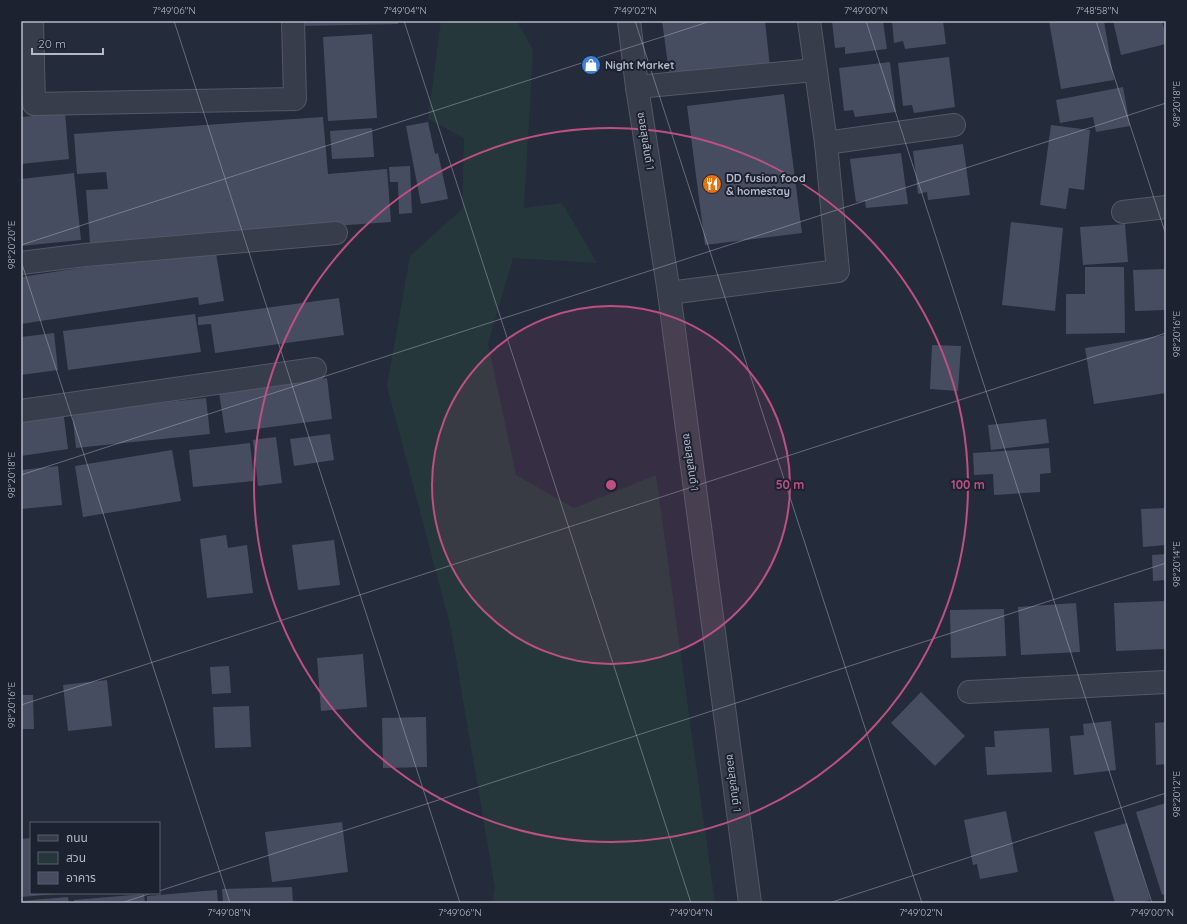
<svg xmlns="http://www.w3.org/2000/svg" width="1187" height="924" font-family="Quicksand,'Noto Sans Thai',sans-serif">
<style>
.green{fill:#26373c}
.building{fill:#464d60}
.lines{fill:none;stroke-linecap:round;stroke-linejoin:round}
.minor-casing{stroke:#535866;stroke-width:24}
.minor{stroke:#383d4b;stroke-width:22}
.ticks{fill:none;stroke:#b4b8c7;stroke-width:1;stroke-opacity:0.45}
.ring{fill:none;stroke:#bd5081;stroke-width:2}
.labels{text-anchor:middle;stroke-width:4;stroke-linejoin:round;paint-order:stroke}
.poi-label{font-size:11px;font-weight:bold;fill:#b4b8c7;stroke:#1d2230;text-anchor:start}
.street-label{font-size:11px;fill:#b4b8c7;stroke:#1d2230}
.centre{fill:#bd5081;stroke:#1d2230;stroke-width:2}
.ring-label{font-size:12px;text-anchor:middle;font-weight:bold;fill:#bd5081;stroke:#1d2230;stroke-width:4;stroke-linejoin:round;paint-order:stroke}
.neatline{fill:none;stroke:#b4b8c7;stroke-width:1.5}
.ticks-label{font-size:10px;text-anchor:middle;fill:#b4b8c7}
</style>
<rect width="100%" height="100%" fill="#242b3b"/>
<polygon class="green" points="441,21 517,21 533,50 524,208 562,203 597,263 513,258 488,343 516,475 574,508 656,475 715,903 492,903 495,888 451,629 387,386 410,256 462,209 464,138 428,119"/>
<g class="building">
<polygon points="300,21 398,21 398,24 300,26"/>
<polygon points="662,21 765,21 770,67 670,79"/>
<polygon points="832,21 883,21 887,49 845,54 845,47 835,48"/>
<polygon points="892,21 943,21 946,44 905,49 903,41 894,43"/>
<polygon points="1049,21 1104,21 1114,80 1061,89"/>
<polygon points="1113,21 1162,21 1166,36 1166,44 1121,55"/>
<polygon points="372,34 377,118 328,121 323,37"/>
<polygon points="949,57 955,107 914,113 912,105 903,106 898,63"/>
<polygon points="890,62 896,112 855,117 853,110 844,111 839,68"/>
<polygon points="1123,87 1130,126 1096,132 1093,117 1060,123 1056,100"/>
<polygon points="784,94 802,233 705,245 687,106"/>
<polygon points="65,113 69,159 21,164 21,117"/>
<polygon points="323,117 328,174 387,169 391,222 90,243 86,190 108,189 106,172 77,174 74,134"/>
<polygon points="428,122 435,154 438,153 448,199 421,204 406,126"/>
<polygon points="1051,125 1090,130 1084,190 1069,188 1066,209 1040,205"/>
<polygon points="372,128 374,157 332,159 330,131"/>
<polygon points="963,144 970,195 928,200 927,192 918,194 913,151"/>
<polygon points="901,153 908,204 866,208 865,201 856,202 850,159"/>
<polygon points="410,166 412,213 399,214 398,182 390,182 389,167"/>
<polygon points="74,173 81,240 21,246 21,179"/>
<polygon points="1011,222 1063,228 1055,311 1002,305"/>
<polygon points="1125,224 1128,262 1083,265 1080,227"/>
<polygon points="215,247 224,301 199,305 198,297 21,324 21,277"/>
<polygon points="1085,267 1124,267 1125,333 1066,334 1066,294 1085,294"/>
<polygon points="1166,269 1166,310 1135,311 1133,270"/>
<polygon points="339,298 344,335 215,353 211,324 198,325 198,317"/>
<polygon points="195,314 201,352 68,370 63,331"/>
<polygon points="54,333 58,370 21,375 21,337"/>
<polygon points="1166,335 1166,393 1094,404 1085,348"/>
<polygon points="932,345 961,346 958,391 930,389"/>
<polygon points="327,378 332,419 225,433 219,392"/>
<polygon points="206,398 210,434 76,448 72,412"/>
<polygon points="63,409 68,449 21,456 21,415"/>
<polygon points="1046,419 1049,443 991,450 988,425"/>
<polygon points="330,434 334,460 294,466 290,439"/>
<polygon points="276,437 282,483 258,486 253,440"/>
<polygon points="250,443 254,481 193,487 189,450"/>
<polygon points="1049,448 1051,473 1040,474 1040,492 994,495 993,474 974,475 973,453"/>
<polygon points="172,450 181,501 83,517 75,466"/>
<polygon points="58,466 62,505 21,509 21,470"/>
<polygon points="1166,508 1166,545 1143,547 1141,509"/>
<polygon points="226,535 228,548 247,545 253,593 207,598 200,539"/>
<polygon points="334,540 340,585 298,590 292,545"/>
<polygon points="1166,554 1166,580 1153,581 1152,555"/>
<polygon points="1166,601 1166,649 1116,651 1114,603"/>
<polygon points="1076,603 1080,652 1021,655 1018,607"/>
<polygon points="1004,609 1006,656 951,658 950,610"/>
<polygon points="363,654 367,707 321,711 317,658"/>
<polygon points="229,666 231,693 212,694 210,667"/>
<polygon points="107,680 112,726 68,731 63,685"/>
<polygon points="921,692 965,736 935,766 891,723"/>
<polygon points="21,695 33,695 34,729 21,729"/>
<polygon points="249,706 251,747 215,748 213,707"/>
<polygon points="426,717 427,767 383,768 382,718"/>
<polygon points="1111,721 1116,770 1074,775 1070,736 1084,735 1083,724"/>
<polygon points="1166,722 1166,764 1156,765 1155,723"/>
<polygon points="1049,728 1052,772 987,775 985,747 995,747 994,731"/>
<polygon points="1166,803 1166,894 1162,895 1136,812"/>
<polygon points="1006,811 1018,872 980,879 977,864 973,865 964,820"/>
<polygon points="342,822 348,872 272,882 265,832"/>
<polygon points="1127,823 1150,900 1139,903 1115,903 1094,832"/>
<polygon points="31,838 31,893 56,893 56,894 21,897 21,839"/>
<polygon points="292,887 293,903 223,903 222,889"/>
<polygon points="217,890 218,903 147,903 147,896"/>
<polygon points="144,894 145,903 74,903 74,900"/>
<polygon points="68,897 69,903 21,903 21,901"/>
</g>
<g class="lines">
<g class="minor-casing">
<g id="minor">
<polyline points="32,21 34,104 295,99 293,21"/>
<polyline points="629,21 637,87 669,293 750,903"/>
<polyline points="637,87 815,70"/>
<polyline points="826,143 954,125"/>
<polyline points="1123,212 1166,207"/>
<polyline points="21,263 85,255 336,233"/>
<polyline points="669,293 838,271 826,143 809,21"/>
<polyline points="21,411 315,369"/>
<polyline points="969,692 1166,682"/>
</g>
</g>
<use href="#minor" class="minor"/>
</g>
<path class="ticks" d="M174 21 460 903M404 21 691 903M635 21 922 903M866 21 1152 903M1096 21 1166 235M21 245 711 21M21 261 230 903M21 475 1166 103M21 705 1166 333M159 891 1166 563M121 903 152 893M829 903 1166 793"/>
<circle cx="611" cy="485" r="179" fill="#bd5081" fill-opacity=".12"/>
<g class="ring">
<circle cx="611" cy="485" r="179"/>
<circle cx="611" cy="485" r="357"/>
</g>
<defs>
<g id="shop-disc" transform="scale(1)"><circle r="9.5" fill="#3f7fe0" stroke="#1d2230"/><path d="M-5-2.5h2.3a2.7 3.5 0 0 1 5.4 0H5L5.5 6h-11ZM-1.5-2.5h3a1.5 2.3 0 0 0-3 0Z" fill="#fff"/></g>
<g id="restaurant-disc" transform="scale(1)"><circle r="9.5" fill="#e8710a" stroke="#1d2230"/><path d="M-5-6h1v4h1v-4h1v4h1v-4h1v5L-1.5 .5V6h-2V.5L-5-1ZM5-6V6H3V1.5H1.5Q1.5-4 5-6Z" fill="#fff"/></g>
</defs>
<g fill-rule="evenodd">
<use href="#shop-disc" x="591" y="65"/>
<use href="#restaurant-disc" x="712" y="184"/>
</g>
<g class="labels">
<g class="poi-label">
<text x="605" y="69">Night Market</text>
<text x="726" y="182">DD fusion food<tspan x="726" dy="13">&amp; homestay</tspan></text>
</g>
<g class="street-label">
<text transform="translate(646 141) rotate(81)" y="4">ซอยสุขสันต์ 1</text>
<text transform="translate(691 462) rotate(82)" y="4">ซอยสุขสันต์ 1</text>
<text transform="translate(734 783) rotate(83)" y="4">ซอยสุขสันต์ 1</text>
</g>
</g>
<circle cx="611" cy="485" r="6" class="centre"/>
<g class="ring-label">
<text x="790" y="489">50 m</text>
<text x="968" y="489">100 m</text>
</g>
<rect width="1187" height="924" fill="none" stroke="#1d2230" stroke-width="44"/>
<rect x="30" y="822" width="130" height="72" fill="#1d2230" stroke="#595e6c"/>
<rect x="38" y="835" width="20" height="6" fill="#383d4b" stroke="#595e6c"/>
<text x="66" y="842" font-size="12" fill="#b4b8c7">ถนน</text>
<rect x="38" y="852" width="20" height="12" fill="#26373c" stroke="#595e6c"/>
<text x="66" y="862" font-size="12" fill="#b4b8c7">สวน</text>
<rect x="38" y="872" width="20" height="12" fill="#464d60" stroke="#595e6c"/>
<text x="66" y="882" font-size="12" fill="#b4b8c7">อาคาร</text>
<path d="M32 48v6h71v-6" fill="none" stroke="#b4b8c7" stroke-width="2"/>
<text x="38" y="48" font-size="12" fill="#b4b8c7" stroke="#1d2230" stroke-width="3" paint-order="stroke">20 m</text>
<rect x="22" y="22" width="1143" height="880" class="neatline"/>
<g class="ticks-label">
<text x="174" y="14">7°49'06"N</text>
<text x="405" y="14">7°49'04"N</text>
<text x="635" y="14">7°49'02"N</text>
<text x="866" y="14">7°49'00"N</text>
<text x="1097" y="14">7°48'58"N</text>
<text transform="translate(1176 104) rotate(-90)" y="4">98°20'18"E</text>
<text transform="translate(11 245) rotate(-90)" y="4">98°20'20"E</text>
<text transform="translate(1176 334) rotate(-90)" y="4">98°20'16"E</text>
<text transform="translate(11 475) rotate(-90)" y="4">98°20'18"E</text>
<text transform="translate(1176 564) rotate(-90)" y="4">98°20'14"E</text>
<text transform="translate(11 705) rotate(-90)" y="4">98°20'16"E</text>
<text transform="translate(1176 794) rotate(-90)" y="4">98°20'12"E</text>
<text x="229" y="916">7°49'08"N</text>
<text x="460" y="916">7°49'06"N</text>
<text x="691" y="916">7°49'04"N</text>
<text x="921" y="916">7°49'02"N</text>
<text x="1152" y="916">7°49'00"N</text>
</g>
</svg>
